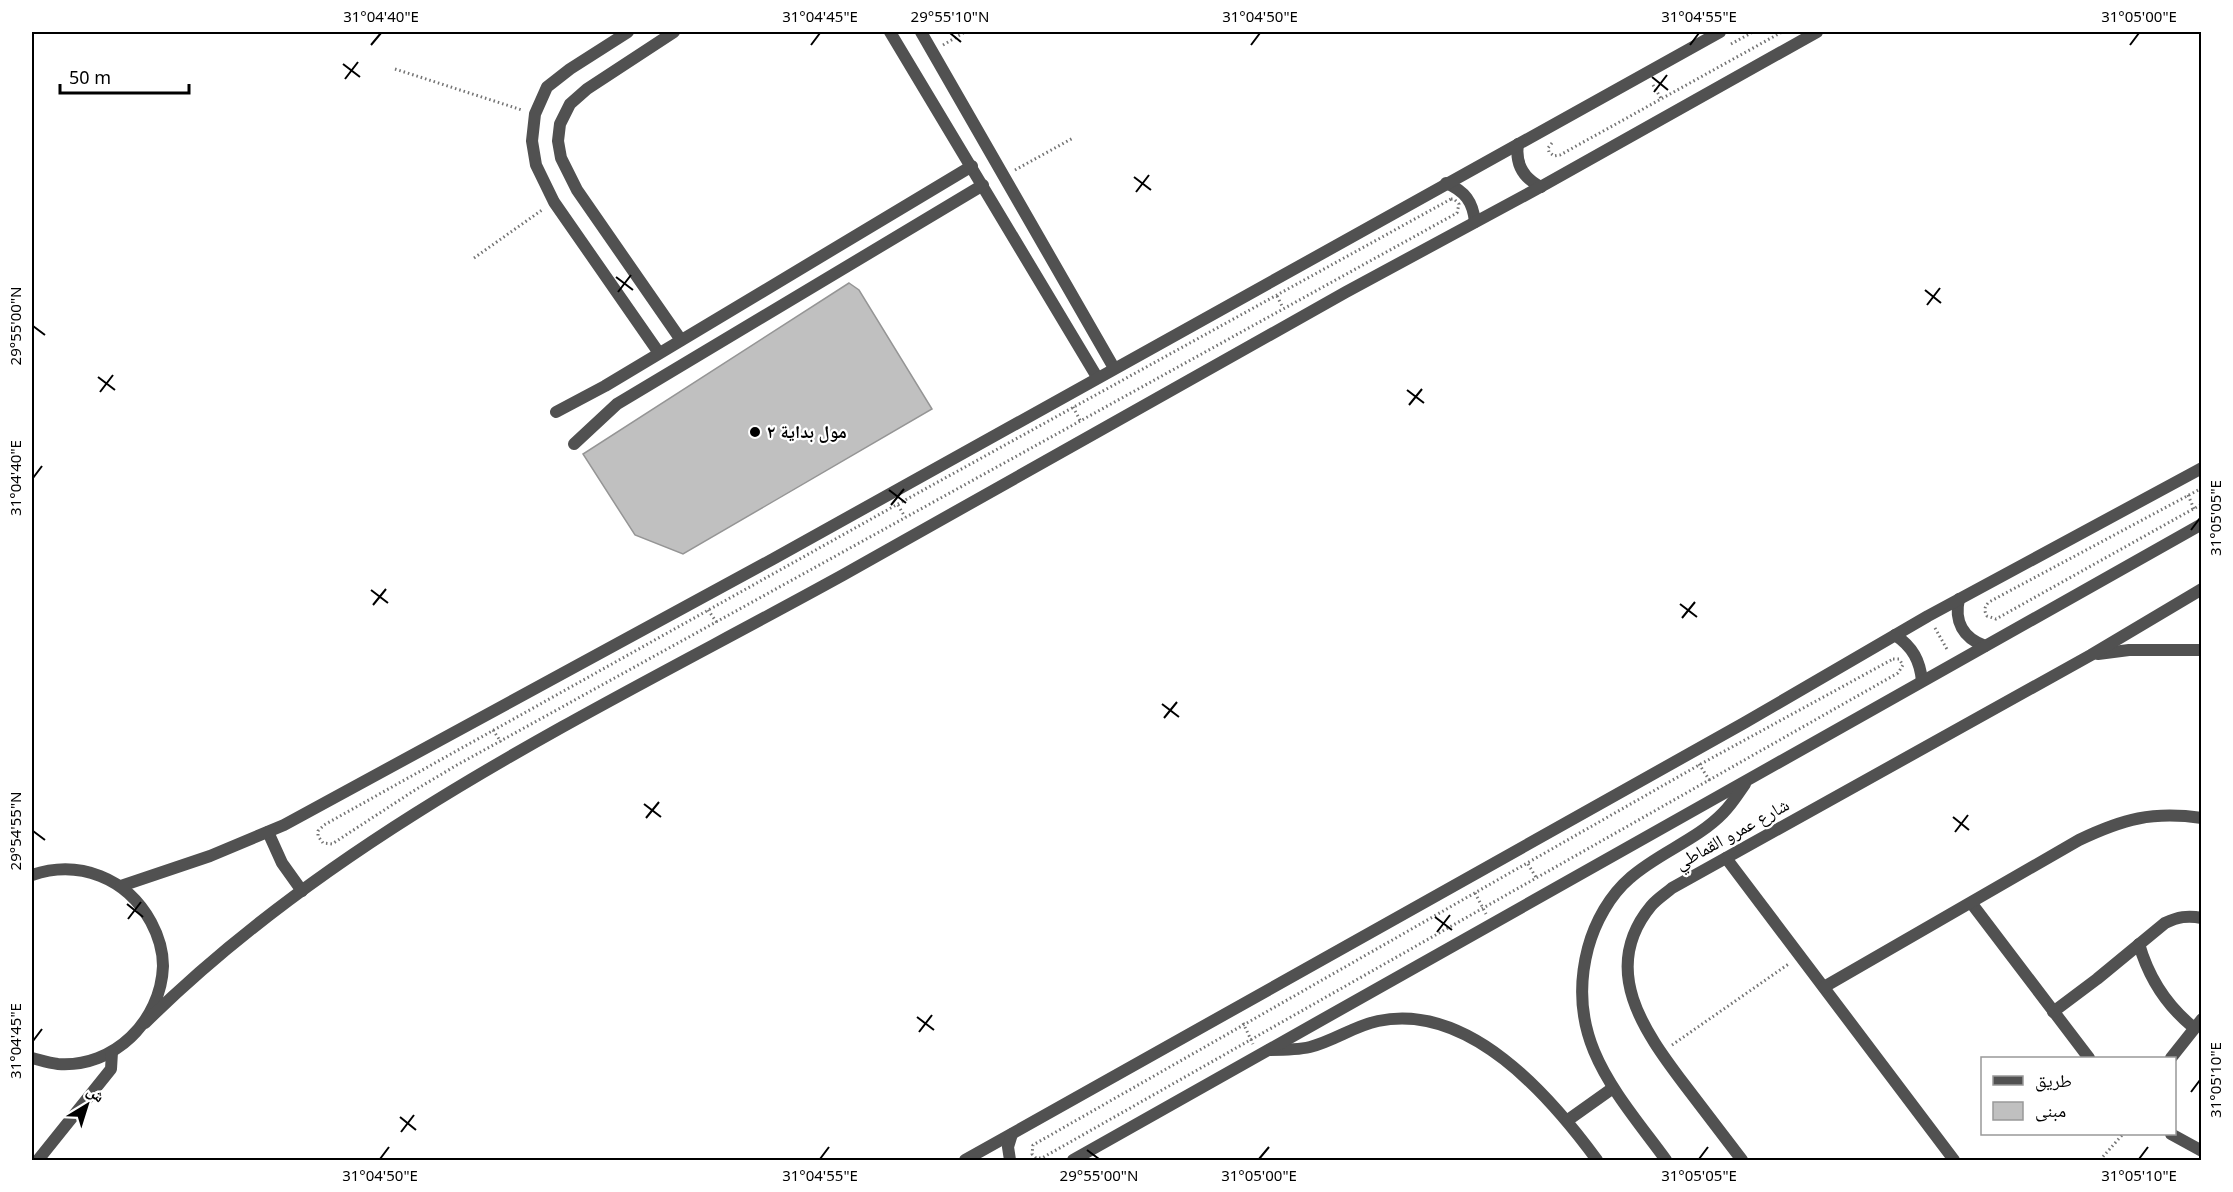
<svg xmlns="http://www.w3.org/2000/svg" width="2233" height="1192" font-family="'Noto Sans','Noto Naskh Arabic',sans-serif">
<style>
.building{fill:#c0c0c0;stroke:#959595;stroke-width:1.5}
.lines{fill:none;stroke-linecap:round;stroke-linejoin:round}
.path{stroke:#737373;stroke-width:3;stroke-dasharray:1.5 3;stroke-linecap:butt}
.minor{stroke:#515151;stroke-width:12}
.tertiary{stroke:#515151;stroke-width:12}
.ticks{fill:none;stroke:#000;stroke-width:2}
.poi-dot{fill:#000;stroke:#fff;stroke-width:2}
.labels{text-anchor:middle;stroke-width:4.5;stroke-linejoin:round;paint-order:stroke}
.poi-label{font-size:18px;font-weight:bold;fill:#000;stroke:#fff;text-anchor:start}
.street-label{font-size:18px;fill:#000;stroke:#fff}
.neatline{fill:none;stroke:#000;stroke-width:2}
.ticks-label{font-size:15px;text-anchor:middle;fill:#000}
</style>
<rect width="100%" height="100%" fill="#fff"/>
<polygon class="building" points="849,283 859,290 932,409 683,554 635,535 583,454"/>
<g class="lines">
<g class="path">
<polyline points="1731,44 1753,32"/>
<polyline points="943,45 965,32"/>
<polyline points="395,69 522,110"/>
<polyline points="1653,85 1662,100"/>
<polyline points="1552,143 1548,148 1549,152 1554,156 1560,155 1782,32"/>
<polyline points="1015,170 1073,138"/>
<polygon points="1451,199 1454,199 1459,204 1457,213 457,765 415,790 332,844 323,843 318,836 318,831 324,825 898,504"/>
<polyline points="474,258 542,210"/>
<polyline points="1277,296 1283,308"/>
<polyline points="1073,407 1081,422"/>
<path d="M2202 488 1989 602C1984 607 1984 611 1987 616L1996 619 2202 504"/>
<polyline points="2188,495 2194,509"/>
<polyline points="898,505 905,517"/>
<polyline points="708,610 718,624"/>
<polyline points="1935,628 1948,651"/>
<polygon points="1893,659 1899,659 1903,665 1898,673 1042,1158 1036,1158 1032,1154 1033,1145 1699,765"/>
<polyline points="493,730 501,742"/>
<polyline points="1699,764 1710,781"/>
<polyline points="1528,864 1537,879"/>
<polyline points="1475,893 1486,914"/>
<polyline points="1243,1023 1253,1044"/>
<polyline points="1672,1045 1790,963"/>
<polyline points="2100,1160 2123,1134"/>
</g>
<g class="minor">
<polyline points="628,32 570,69 547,87 535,114 532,141 536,165 554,202 659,353"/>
<polyline points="674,32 587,89 570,104 560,124 558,141 561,158 577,190 681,340"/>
<polyline points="890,32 1097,377"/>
<polyline points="921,32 1114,368"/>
<polyline points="556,412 605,386 972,166"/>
<polyline points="574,444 617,404 983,185"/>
<path d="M1959 599C1954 621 1963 638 1985 646"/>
<path d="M1895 635C1913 647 1920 661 1922 681"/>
<polyline points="2098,654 2129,650 2202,650"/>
<polyline points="1726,858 1954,1160"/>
<polyline points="1972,904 2089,1058"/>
<path d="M2139 944C2149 979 2166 1005 2193 1027"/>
<path d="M1824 987 2079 840C2123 819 2152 811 2202 818"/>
<path d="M2053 1012 2097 979 2165 923C2178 917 2187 915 2202 918"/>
<path d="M1269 1050C1283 1050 1297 1050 1310 1047 1334 1041 1354 1026 1378 1021 1469 1002 1550 1096 1597 1160"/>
<polyline points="2171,1058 2202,1019"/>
<polyline points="1568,1120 1613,1088"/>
<polyline points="2171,1134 2202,1151"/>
<polyline points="965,1160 1744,723 1928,616 2202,468"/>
<polyline points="1010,1160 1008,1147 1012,1134"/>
<polyline points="1073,1160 2202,524"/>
<path d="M1666 1160C1616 1092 1564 1039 1588 948 1595 922 1610 895 1630 878 1658 853 1697 840 1723 813 1732 804 1738 794 1745 784"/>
<path d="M1742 1160C1723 1135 1703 1109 1684 1084 1644 1031 1599 969 1651 906 1657 899 1665 894 1672 888L2091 655 2202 589"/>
</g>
<g class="tertiary">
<path d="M1518 144C1515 164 1523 178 1541 187"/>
<path d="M1446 183C1465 191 1473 202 1475 222"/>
<polyline points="268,832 282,863 302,891"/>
<path d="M32 875C79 859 127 878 151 922 158 935 163 951 163 966 161 1021 114 1068 58 1064 49 1063 40 1060 32 1058"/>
<polyline points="121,886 210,856 284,825 773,559 1720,32"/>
<path d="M145 1023C343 827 602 708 843 575 1011 482 1178 385 1346 292 1412 256 1478 221 1544 185 1635 134 1726 83 1817 32"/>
<polyline points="38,1160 111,1069 112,1052"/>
</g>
</g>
<path class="ticks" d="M950 33 961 42M371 45 381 33M811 45 820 33M1251 45 1260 33M1690 45 1699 33M2130 45 2139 33M343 64 360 77M1652 77 1668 90M345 79 358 62M1654 92 1667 75M1134 177 1151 190M1136 192 1149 175M616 277 633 290M1925 290 1941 303M618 292 631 275M1927 305 1940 288M33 326 45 335M98 377 115 390M1407 390 1424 403M100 392 113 375M1409 405 1422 389M33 478 42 466M889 490 906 503M891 505 904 489M2191 530 2200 518M371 590 388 603M1680 604 1697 617M373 605 386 589M1682 618 1695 602M1162 704 1179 717M1164 718 1177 702M644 804 661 817M1953 817 1969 830M646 818 659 802M33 831 45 840M1955 832 1968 815M127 904 143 917M1435 917 1452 930M128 919 141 902M1437 932 1450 915M917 1017 934 1030M919 1032 932 1015M33 1041 42 1029M2191 1092 2200 1080M400 1117 416 1130M401 1132 414 1115M1087 1150 1099 1159M380 1159 389 1147M820 1159 829 1147M1259 1159 1269 1147M1699 1159 1708 1147M2139 1159 2148 1147"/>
<circle class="poi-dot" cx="755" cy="432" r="6"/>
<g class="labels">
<g class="poi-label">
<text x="767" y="438">مول بداية ۲</text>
</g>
<g class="street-label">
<text transform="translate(1732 834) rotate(-29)" y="6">شارع عمرو القماطي</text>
</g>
</g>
<rect width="2233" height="1192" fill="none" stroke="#ffffff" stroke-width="66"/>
<rect x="1981" y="1057" width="195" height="78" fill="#ffffff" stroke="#999999" stroke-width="1.5"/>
<rect x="1993" y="1076" width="30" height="9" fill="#515151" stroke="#999999" stroke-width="1.5"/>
<text x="2035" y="1087" font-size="18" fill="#000000">طريق</text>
<rect x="1993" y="1102" width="30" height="18" fill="#c0c0c0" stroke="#999999" stroke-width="1.5"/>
<text x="2035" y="1117" font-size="18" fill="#000000">مبنى</text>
<g transform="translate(87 1105) rotate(38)" stroke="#ffffff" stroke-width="4.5" paint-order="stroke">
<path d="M0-4.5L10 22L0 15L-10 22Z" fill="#000000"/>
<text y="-9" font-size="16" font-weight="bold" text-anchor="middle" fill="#000000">ش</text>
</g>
<path d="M60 84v9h129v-9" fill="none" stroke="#000000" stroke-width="3"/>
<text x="69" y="84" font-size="18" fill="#000000" stroke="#ffffff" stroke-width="4.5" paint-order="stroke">50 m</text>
<rect x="33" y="33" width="2167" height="1126" class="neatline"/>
<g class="ticks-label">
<text x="381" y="22">31°04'40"E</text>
<text x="820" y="22">31°04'45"E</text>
<text x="950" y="22">29°55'10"N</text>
<text x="1260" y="22">31°04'50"E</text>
<text x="1699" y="22">31°04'55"E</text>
<text x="2139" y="22">31°05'00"E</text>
<text transform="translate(16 326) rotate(-90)" y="5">29°55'00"N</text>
<text transform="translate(16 478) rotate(-90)" y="5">31°04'40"E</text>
<text transform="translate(2216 518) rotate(-90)" y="5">31°05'05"E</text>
<text transform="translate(16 831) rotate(-90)" y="5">29°54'55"N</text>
<text transform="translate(16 1041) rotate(-90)" y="5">31°04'45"E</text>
<text transform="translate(2216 1080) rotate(-90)" y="5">31°05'10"E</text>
<text x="380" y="1181">31°04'50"E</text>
<text x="820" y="1181">31°04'55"E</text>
<text x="1099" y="1181">29°55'00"N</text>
<text x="1259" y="1181">31°05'00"E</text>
<text x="1699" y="1181">31°05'05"E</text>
<text x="2139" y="1181">31°05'10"E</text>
</g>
</svg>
